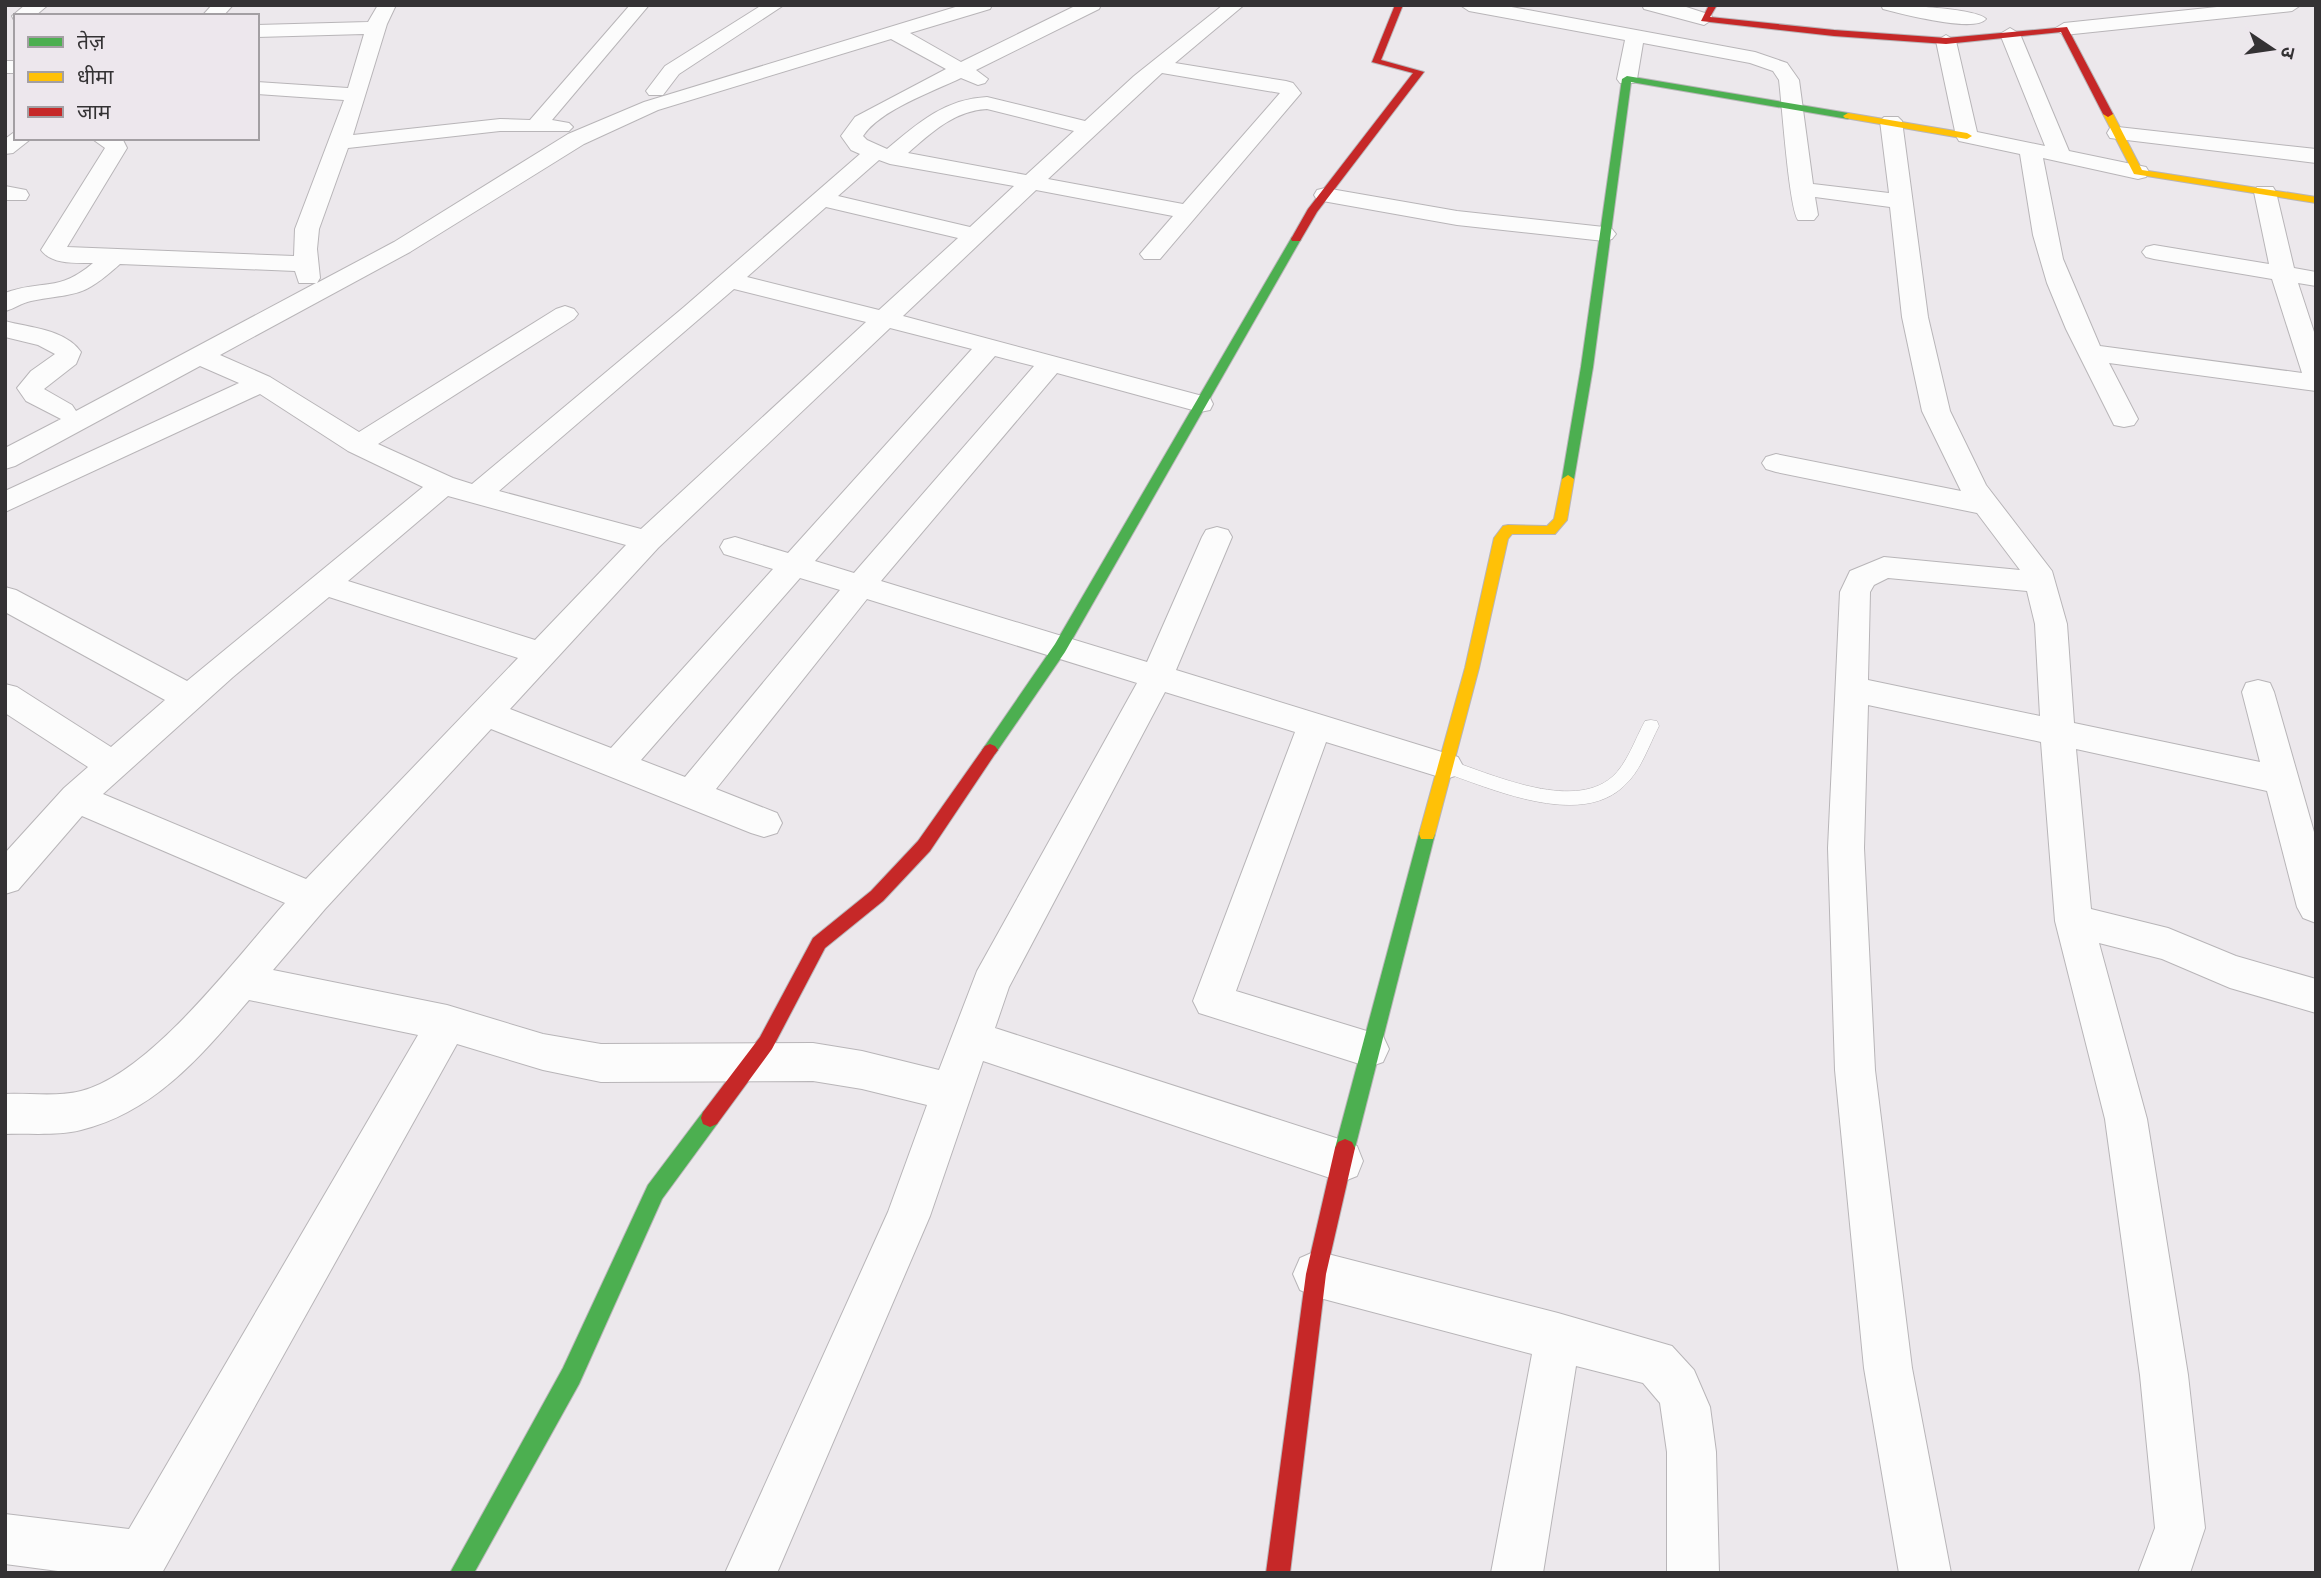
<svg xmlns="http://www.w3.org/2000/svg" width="2321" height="1578" font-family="'PT Sans','Noto Sans Devanagari',sans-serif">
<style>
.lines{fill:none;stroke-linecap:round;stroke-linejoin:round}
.lane-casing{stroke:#b8b5b8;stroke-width:1}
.street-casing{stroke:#b8b5b8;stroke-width:2}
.fast-casing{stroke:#b8b5b8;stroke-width:2}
.slow-casing{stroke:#b8b5b8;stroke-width:2}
.jam-casing{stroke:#b8b5b8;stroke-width:2}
.lane{fill:#fcfcfc;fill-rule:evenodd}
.street{fill:#fcfcfc;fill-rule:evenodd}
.fast{fill:#4caf50;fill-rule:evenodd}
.slow{fill:#ffc107;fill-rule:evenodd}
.jam{fill:#c62828;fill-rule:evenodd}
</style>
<rect width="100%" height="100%" fill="#ece8ec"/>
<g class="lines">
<g class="lane-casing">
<path id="lane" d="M1651 720 1657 721 1659 726C1649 745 1641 771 1624 786 1579 829 1490 788 1440 771L1437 766 1440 761 1446 759C1489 773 1572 812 1612 777 1627 764 1635 739 1645 721Z"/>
</g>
<g class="street-casing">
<g id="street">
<polygon points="25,5 48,5 35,16 16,16 14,20 12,16"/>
<polygon points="212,5 233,5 223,16 202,16"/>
<path d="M378 5H396L387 24 353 135 500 119 530 120 630 5H649L552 120 569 123 573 127 569 131H500L348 148 319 229 317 249 320 278 317 283 394 242 568 134 644 102 962 5H992L990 9 910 33 961 62 1077 5H1101L1099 9 976 70 988 79 985 83 978 85 961 78C932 92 880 110 863 136L867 140 887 149C918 123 945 99 987 97L1085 121 1134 76 1223 5H1244L1175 63 1286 81 1293 83 1301 93 1160 259H1144L1140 254 1173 216 1036 190 903 316 1210 398 1213 404 1210 410 1200 412 1057 373 881 581 1147 662 1202 537 1206 530 1217 527 1228 530 1232 537 1176 670 1458 757 1463 766 1458 775 1446 779 1326 742 1236 991 1383 1036 1389 1049 1383 1062 1369 1067 1199 1013 1193 1001 1295 732 1165 692 1009 987 995 1028 1342 1140 1357 1146 1363 1161 1357 1176 1342 1182 983 1061 930 1216 777 1573H725L888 1212 927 1105 862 1089 813 1081 601 1082 543 1070 457 1044 162 1573H73L5 1564V1514L129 1529 418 1035 249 1000C202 1055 155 1112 81 1130 58 1136 29 1133 5 1134V1094C29 1093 58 1097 81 1091 151 1073 236 958 285 903L82 816 18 890 5 894V853L64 788 88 767 5 713V684L17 687 111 747 165 700 5 612V587L16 590 187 681 423 487 348 451 260 394 5 512V491L239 383 200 366 15 466 5 469V448L61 419 26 401 17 388 31 371 55 354 38 345 5 337V321C30 328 65 329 81 352L76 364 44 389 72 405 76 411 316 283H299L295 271 120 264C81 299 78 292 31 301 21 303 14 309 5 311V293C42 279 58 293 93 263 76 263 52 265 41 250L105 148 91 138H122L127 148 67 247 294 256 295 229 344 100 257 94V82L348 88 364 34 257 37V25L368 22ZM891 39 946 69 855 117 841 136 851 150 860 154 684 307 472 484 453 478 378 444 574 319 578 314 574 309 565 306 556 309 359 432 270 377 220 355 410 252 584 144 658 110ZM1162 73 1280 93 1183 204 1048 179ZM987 109 1074 131 1026 175 908 153C932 132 954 111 987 109ZM879 160 890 164 1014 186 970 227 838 196ZM826 207 958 238 879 310 747 277ZM734 289 866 322 641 529 499 491ZM890 328 972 349 788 553 735 537 724 540 720 547 724 554 773 569 611 748 510 709 658 548ZM995 356 1034 366 854 573 815 561ZM448 496 626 545 535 640 348 581ZM800 578 840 590 685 777 641 760ZM329 597 518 658 306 879 103 794 233 677ZM867 599 1137 683 977 971 939 1070 862 1051 813 1043 601 1044 543 1034 447 1005 273 970 325 909 491 729 751 833 764 837 777 833 782 823 777 813 716 789Z"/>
<polygon points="762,5 784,5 679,74 663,95 649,95 646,91 665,66"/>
<path d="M1460 5H1501L1755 52 1787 63 1799 80 1813 184 1889 193 1880 121 1884 117H1898L1902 121 1928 317 1950 411 1986 485 2052 571 2067 624 2074 723 2260 762 2242 692 2246 683 2258 680 2270 683 2274 692 2316 839V923L2303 918 2297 907 2267 791 2076 749 2091 909 2168 928 2236 956 2316 979V1013L2230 988 2162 959 2099 943 2147 1119 2188 1375 2205 1528 2190 1573H2138L2155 1528 2140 1375 2105 1119 2055 921 2041 742 1868 705 1864 848 1875 1070 1912 1368 1951 1573H1899L1864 1368 1835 1070 1828 848 1840 592 1850 571 1884 557 2020 570 1977 513 1776 472 1766 469 1762 463 1766 457 1776 454 1961 491 1922 411 1902 317 1890 207 1815 197 1818 215 1814 220H1798C1789 207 1782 104 1779 80L1773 71 1750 63 1643 43 1637 79 1634 83H1620L1617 79 1625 40 1469 11ZM1888 578 2027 591 2035 624 2040 716 1868 680 1870 592 1874 585Z"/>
<polygon points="1642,5 1680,5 1711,15 1713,19 1704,25 1644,9"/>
<path d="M1881 5C1899 5 1977 8 1986 19 1975 33 1902 14 1883 9Z"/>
<polygon points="2236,5 2301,5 2292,11 2064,35 2054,29 2064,23"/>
<polygon points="2010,28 2020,34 2069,151 2146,167 2149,172 2146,177 2138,179 2043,158 2063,259 2100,346 2302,373 2272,279 2154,259 2146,257 2142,252 2146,247 2154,245 2269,264 2254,192 2257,187 2273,187 2276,192 2294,268 2316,272 2316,286 2298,283 2316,338 2316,391 2109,363 2138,419 2134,425 2124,427 2114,425 2066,329 2047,283 2033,235 2020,154 1959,141 1956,136 1936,41 1946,35 1956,41 1977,132 2045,146 2000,34"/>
<rect x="5" y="61" width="11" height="12"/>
<polygon points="2118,127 2316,149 2316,163 2110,138 2107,133 2110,128"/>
<polygon points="13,133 16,133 16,138 32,138 13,153 5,154 5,139"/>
<polygon points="5,186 26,190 29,195 26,200 5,200"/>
<polygon points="1325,188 1457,211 1604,227 1612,229 1616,234 1612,239 1604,241 1457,225 1317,200 1314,195 1317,190"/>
<polygon points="1316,1251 1558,1313 1672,1346 1694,1370 1710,1407 1716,1452 1719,1573 1667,1573 1667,1452 1660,1403 1643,1383 1576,1366 1543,1573 1491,1573 1532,1354 1316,1297 1300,1290 1293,1274 1300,1258"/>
</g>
</g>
<g class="fast-casing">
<g id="fast">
<polygon points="1627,76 1848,113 1853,116 1848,119 1631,82 1593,367 1574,479 1568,483 1562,479 1581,367 1622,79"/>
<polygon points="1292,237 1301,239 1065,652 995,754 985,754 982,750 985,746 1055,644"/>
<polygon points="1427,827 1433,829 1435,834 1355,1148 1352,1154 1345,1157 1338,1154 1335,1148 1419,834 1421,829"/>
<polygon points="710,1109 717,1112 719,1118 717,1124 662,1199 579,1384 474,1573 450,1573 563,1368 648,1185 703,1112"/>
</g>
</g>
<g class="slow-casing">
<g id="slow">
<polygon points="2105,112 2113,114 2142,170 2316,197 2316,203 2134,174 2103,114"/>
<polygon points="1848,113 1967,133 1972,136 1967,139 1845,118 1843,116"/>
<polygon points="1568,475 1574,479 1567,520 1555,534 1512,534 1508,539 1479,668 1435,834 1433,839 1421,839 1419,834 1465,668 1494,538 1503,526 1508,525 1547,526 1554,519 1562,479"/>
</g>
</g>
<g class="jam-casing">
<g id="jam">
<polygon points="1395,5 1403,5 1381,60 1424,72 1317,212 1300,241 1292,241 1291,239 1308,209 1413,73 1372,62"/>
<polygon points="1709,5 1717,5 1710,17 1834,30 1946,38 2067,27 2113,114 2108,117 2103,114 2061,32 1946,44 1834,36 1701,21"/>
<polygon points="990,744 995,746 998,750 995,754 930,851 883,901 825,948 772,1049 717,1124 710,1127 703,1124 701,1118 703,1112 760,1037 813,938 871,891 918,841 985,746"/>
<polygon points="1345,1139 1352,1142 1355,1148 1326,1274 1290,1573 1266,1573 1306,1274 1335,1148 1338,1142"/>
</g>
</g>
<use href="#lane" class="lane"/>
<use href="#street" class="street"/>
<use href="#fast" class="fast"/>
<use href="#slow" class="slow"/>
<use href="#jam" class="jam"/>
</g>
<rect width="2321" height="1578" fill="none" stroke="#343234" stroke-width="14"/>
<rect x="14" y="14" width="245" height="126" fill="#ede7ed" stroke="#a39fa3" stroke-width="2"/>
<rect x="28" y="37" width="35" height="10" fill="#4caf50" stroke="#a39fa3" stroke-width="2"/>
<text x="77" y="49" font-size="21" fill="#343234">तेज़</text>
<rect x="28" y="72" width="35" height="10" fill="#ffc107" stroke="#a39fa3" stroke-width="2"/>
<text x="77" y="84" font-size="21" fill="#343234">धीमा</text>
<rect x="28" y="107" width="35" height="10" fill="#c62828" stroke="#a39fa3" stroke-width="2"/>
<text x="77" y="119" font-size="21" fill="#343234">जाम</text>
<g transform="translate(2272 49) rotate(103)" stroke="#ede7ed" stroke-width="5" paint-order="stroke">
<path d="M0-5L12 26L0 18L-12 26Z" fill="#343234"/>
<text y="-10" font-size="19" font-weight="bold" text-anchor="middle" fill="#343234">उ</text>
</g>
</svg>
